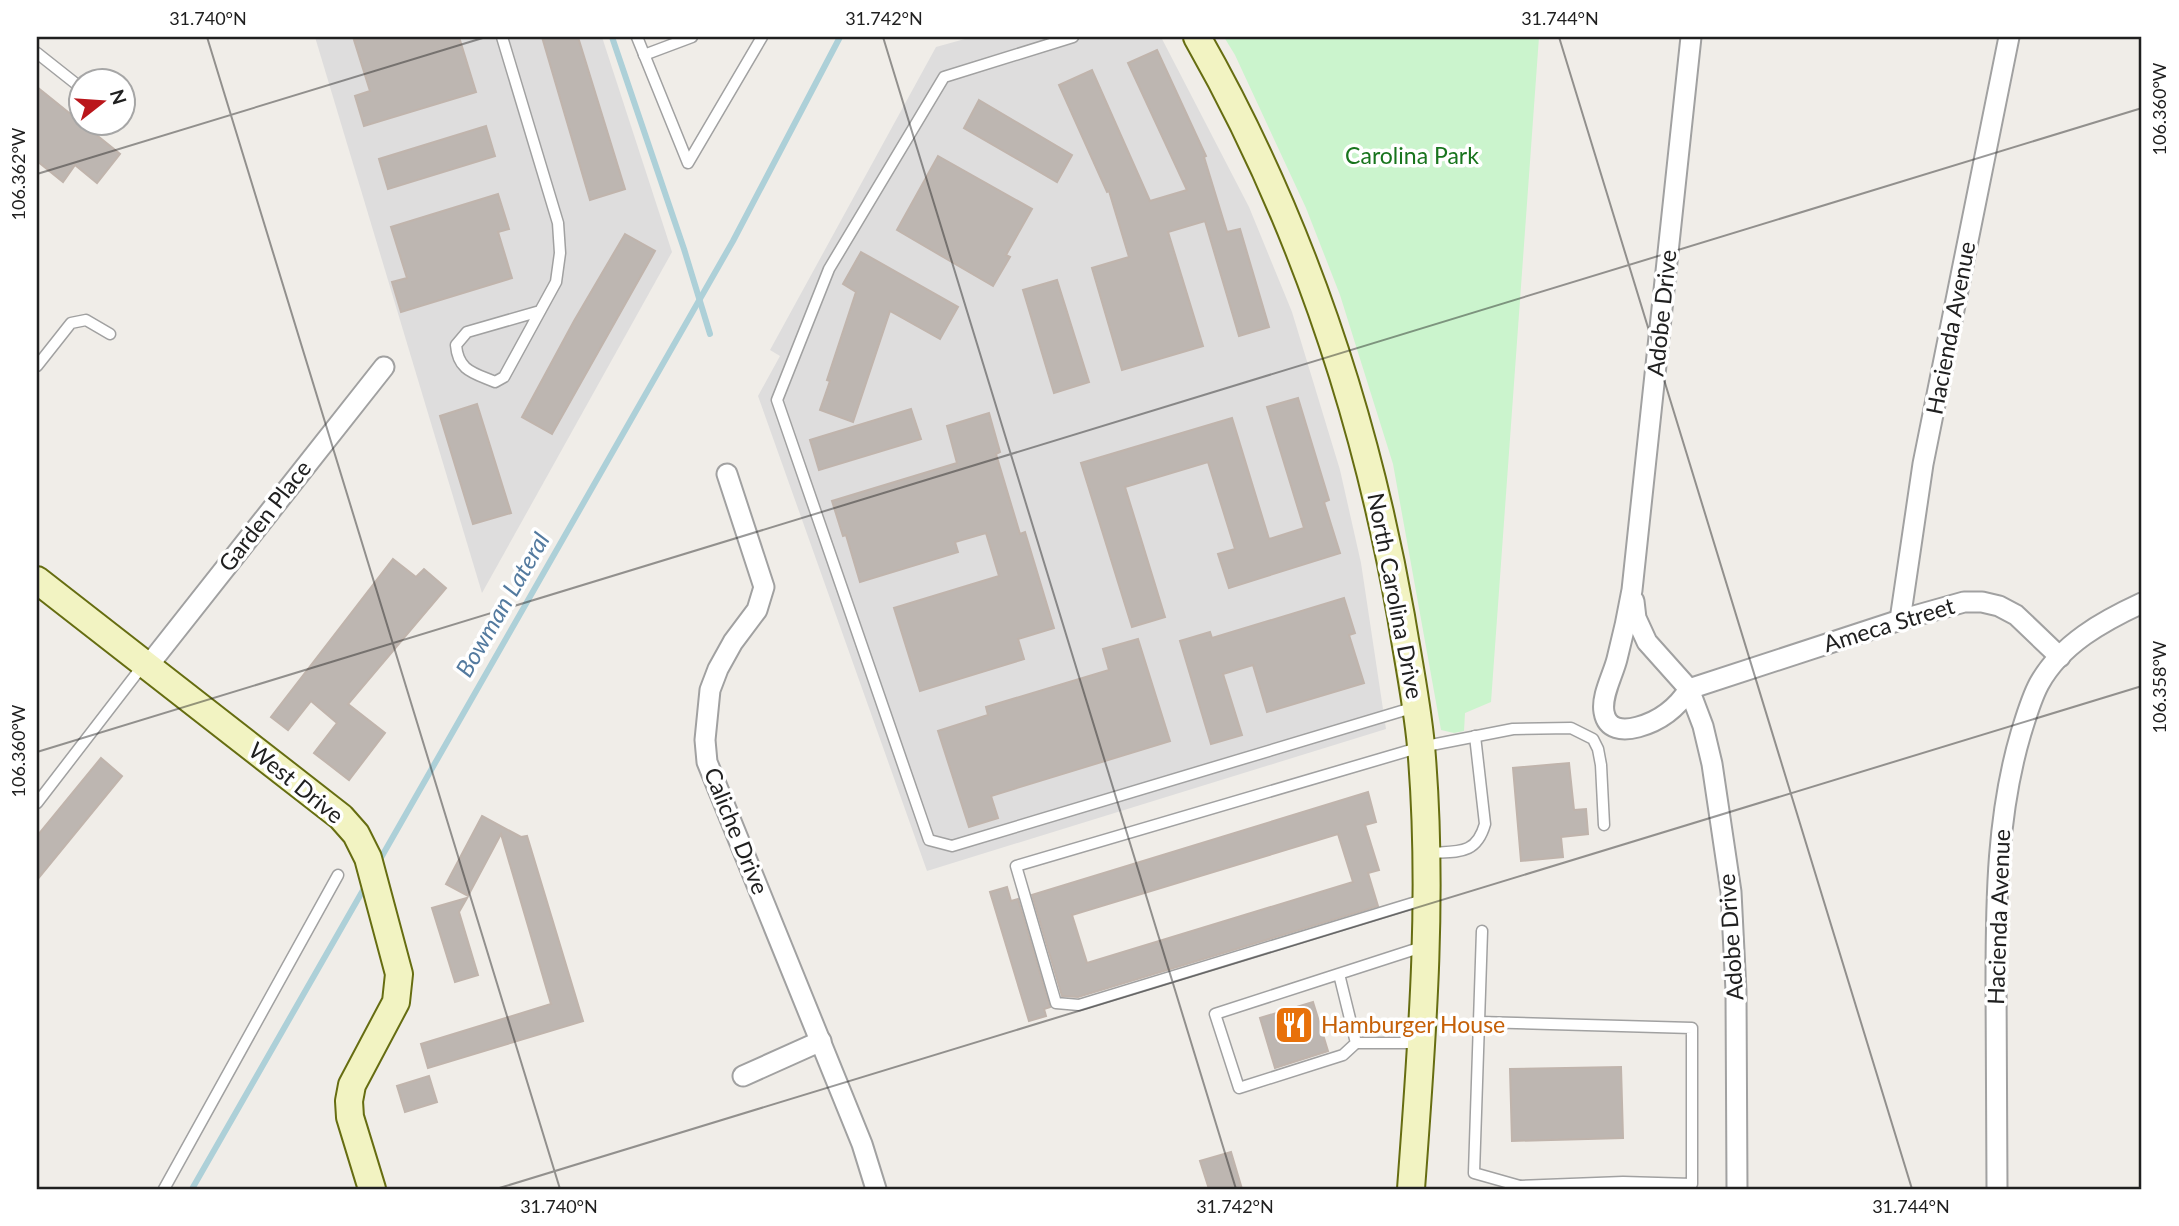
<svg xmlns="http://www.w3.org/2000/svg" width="2179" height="1226" font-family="Lato,sans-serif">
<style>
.residential{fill:#dedddd}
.park{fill:#cbf4cd}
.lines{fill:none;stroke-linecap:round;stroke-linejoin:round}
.stream{stroke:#add0d8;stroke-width:6}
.building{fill:#bdb6b1;stroke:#c0b4ac;stroke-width:2;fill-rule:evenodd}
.lane-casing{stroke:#a1a1a1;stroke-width:13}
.street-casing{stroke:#a1a1a1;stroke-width:23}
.secondary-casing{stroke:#666d11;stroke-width:30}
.lane{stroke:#fff;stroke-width:10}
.street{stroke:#fff;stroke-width:19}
.secondary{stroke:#f2f3c2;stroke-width:26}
.ticks{fill:none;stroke:#202020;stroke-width:2;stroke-opacity:0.45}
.labels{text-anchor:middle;stroke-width:7;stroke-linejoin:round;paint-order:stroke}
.park-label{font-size:23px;fill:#18741d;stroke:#fff}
.street-label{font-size:23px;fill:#202020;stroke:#fff}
.food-label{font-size:23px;fill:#c56008;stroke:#fff;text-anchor:start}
.water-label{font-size:24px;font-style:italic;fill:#537a9f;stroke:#fff}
.neatline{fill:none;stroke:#202020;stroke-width:2.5}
.ticks-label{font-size:18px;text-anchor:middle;fill:#202020}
</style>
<rect width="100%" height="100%" fill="#f0ede8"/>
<g class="residential">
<polygon points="315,37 602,37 672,252 482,593"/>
<polygon points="972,37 1161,37 1249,207 1292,312 1340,470 1361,563 1386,729 927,871 758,396 780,356 770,350 936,47"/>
</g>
<polygon class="park" points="1224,37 1539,37 1491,702 1465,713 1464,731 1454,733 1441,730 1393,464 1340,295 1306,208 1235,55"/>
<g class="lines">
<g class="stream">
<polyline points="612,37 684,249 710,334"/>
<polyline points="378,863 733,241 840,37"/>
<polyline points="192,1189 366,885"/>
</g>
</g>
<g class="building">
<polygon points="366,37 459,37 476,92 364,126 355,96 370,91 354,40"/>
<polygon points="542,37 578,37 625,189 590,200"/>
<polygon points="1157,50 1206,156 1204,157 1227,232 1240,229 1269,327 1239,336 1205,221 1168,232 1203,346 1122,370 1092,268 1129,257 1109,191 1107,192 1059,85 1092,70 1150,201 1187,190 1128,63"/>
<polygon points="37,87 120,154 97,183 75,165 63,182 37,161"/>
<polygon points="979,100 1072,155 1057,182 964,128"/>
<polygon points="486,126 495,156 388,189 379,159"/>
<polygon points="938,156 1032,209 1006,255 1010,257 993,286 897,230"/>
<polygon points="498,194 509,229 498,232 512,278 401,312 392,282 407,278 391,227"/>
<polygon points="625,234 655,251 552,434 522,417 574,321"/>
<polygon points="861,252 958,307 940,339 890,311 853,422 820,410 830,381 827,380 856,292 843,284"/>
<polygon points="1057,280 1089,382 1054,393 1023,290"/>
<polygon points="1298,398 1329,500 1324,502 1340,553 1229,588 1218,554 1235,549 1208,462 1125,487 1165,617 1132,627 1081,463 1232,418 1269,539 1304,528 1267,407"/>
<polygon points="477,404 511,513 473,524 440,416"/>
<polygon points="911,409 921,439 819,470 810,440"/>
<polygon points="989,413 1000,452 996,454 1020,534 1025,532 1054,628 1018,639 1024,659 920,691 894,608 999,576 986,533 955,542 958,552 860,582 846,535 843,536 832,501 957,463 947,426"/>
<polygon points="393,559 416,577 424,569 446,588 348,704 385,733 349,780 314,753 337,723 311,701 288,730 271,717"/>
<polygon points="1344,598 1355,633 1349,635 1364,683 1267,712 1253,665 1223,674 1242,735 1211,744 1180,641 1210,632 1212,638"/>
<polygon points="1138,639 1170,741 991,796 998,818 969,827 938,731 988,715 986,707 1109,670 1103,649"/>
<polygon points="101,758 122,776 37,880 37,836"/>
<polygon points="1569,763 1574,810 1586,809 1588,834 1561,837 1563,857 1521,861 1513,768"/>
<path d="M1368 792 1376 822 1365 825 1379 870 1368 873 1378 906 1078 997 1062 996 1032 895ZM1338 834 1353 882 1087 963 1072 915Z"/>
<polygon points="482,816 521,837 527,836 583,1021 428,1068 421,1044 551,1004 501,834 468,896 446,884"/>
<polygon points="1007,887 1011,901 1018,899 1050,1007 1044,1009 1046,1016 1029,1021 990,892"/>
<polygon points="467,898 459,912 478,975 455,982 432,908"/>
<polygon points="1313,1002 1328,1051 1275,1068 1260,1018"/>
<polygon points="1621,1067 1623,1138 1512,1141 1510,1069"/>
<polygon points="429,1076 437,1102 405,1112 397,1086"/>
<polygon points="1231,1152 1242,1189 1209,1189 1200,1161"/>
</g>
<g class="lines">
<g class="lane-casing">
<g id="lane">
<path d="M502 37 558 223 560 253 556 282 504 377 495 382C474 373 458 371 456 345L467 332 540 311"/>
<polyline points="637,37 688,163 762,37"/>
<polyline points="1073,37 944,77 829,269 777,400 929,840 952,846 1415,707"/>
<polyline points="37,53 80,87"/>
<polyline points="644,55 692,37"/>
<polyline points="37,366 71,323 86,320 110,334"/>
<polyline points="37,803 144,664"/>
<path d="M1428 853C1457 851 1476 856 1485 824L1475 736"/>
<polyline points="1426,899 1079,1005 1056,1003 1016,866 1421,747 1513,729 1571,728 1593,739 1598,749 1601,765 1604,825"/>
<polyline points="1482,931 1474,1173 1520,1186"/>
<path d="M1339 974 1356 1043 1343 1055 1239 1088 1215 1014C1285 991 1355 969 1425 946"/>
<polyline points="1479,1022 1692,1028 1692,1184 1623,1182 1520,1186 1520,1189"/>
<polyline points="1356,1043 1418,1043"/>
<polyline points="164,1189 338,875"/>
</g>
</g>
<g class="street-casing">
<g id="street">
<polyline points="727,474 764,587 757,610 733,642 718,669 710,690 705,740 707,762 862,1144 876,1189"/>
<polyline points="1634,601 1636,618 1647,642 1689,689 1703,726 1712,764 1731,892 1736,991 1737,1189"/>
<polyline points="1900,620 1923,464 2009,37"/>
<polyline points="148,666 384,367"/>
<path d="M1689 689C1677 708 1660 721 1638 727 1623 731 1607 730 1604 712 1601 696 1613 675 1617 659 1623 636 1628 613 1632 590L1691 37"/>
<polyline points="1689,689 1900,620 1964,602 1982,602 1999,606 2016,615 2060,657"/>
<polyline points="743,1076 821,1041"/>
<path d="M1997 1189C1997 1120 1996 1051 1996 982 1996 898 1997 814 2021 733 2026 717 2031 699 2039 684 2061 644 2103 621 2142 603"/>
</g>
</g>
<g class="secondary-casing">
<g id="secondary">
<path d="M1197 37C1299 216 1365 413 1401 616 1408 659 1417 703 1421 746 1434 894 1422 1042 1411 1189"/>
<polyline points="37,580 341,817 356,834 368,858 399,974 396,1002 352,1085 349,1101 350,1117 372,1189"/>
</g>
</g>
<use href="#lane" class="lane"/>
<use href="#street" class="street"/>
<use href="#secondary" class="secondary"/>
</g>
<path class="ticks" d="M207 37 560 1189M883 37 1236 1189M1559 37 1912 1189M37 174 486 37M37 752 2142 108M496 1189 2142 686"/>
<defs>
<g id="restaurant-square" transform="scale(2.0125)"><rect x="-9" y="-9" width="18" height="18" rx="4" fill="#e8710a" stroke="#fff"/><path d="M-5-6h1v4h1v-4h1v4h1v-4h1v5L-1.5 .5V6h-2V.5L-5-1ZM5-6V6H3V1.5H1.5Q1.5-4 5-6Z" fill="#fff"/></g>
</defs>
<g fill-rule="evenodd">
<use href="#restaurant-square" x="1294" y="1025"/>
</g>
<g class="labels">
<g class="park-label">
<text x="1412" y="164">Carolina Park</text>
</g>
<g class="street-label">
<text transform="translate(1662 313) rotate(-84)" y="8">Adobe Drive</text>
<text transform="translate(1951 328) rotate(-79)" y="8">Hacienda Avenue</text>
<text transform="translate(265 516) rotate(-52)" y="8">Garden Place</text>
<text transform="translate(1395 596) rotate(79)" y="8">North Carolina Drive</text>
<text transform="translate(1889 625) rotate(-17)" y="8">Ameca Street</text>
<text transform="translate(296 783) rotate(39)" y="8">West Drive</text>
<text transform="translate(736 831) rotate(68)" y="8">Caliche Drive</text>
<text transform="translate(1999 917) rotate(-88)" y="8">Hacienda Avenue</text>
<text transform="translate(1731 937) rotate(-94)" y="8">Adobe Drive</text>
</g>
<g class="food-label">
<text x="1321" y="1033">Hamburger House</text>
</g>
<g class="water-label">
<text transform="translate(503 605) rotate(-60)" y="8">Bowman Lateral</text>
</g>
</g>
<rect width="2179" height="1226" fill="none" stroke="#ffffff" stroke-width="77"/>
<g transform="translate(102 102) rotate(73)"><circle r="33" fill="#ffffff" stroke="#a6a6a6" stroke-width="2"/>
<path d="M0-5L12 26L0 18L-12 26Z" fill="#ba161b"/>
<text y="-10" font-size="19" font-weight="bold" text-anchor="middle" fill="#202020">N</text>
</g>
<rect x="38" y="38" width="2102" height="1150" class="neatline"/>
<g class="ticks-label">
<text x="208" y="25">31.740°N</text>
<text x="884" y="25">31.742°N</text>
<text x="1560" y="25">31.744°N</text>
<text transform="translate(2160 109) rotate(-90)" y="6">106.360°W</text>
<text transform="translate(19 174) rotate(-90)" y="6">106.362°W</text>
<text transform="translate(2160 687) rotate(-90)" y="6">106.358°W</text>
<text transform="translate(19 751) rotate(-90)" y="6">106.360°W</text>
<text x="559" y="1213">31.740°N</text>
<text x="1235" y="1213">31.742°N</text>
<text x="1911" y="1213">31.744°N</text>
</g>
</svg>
